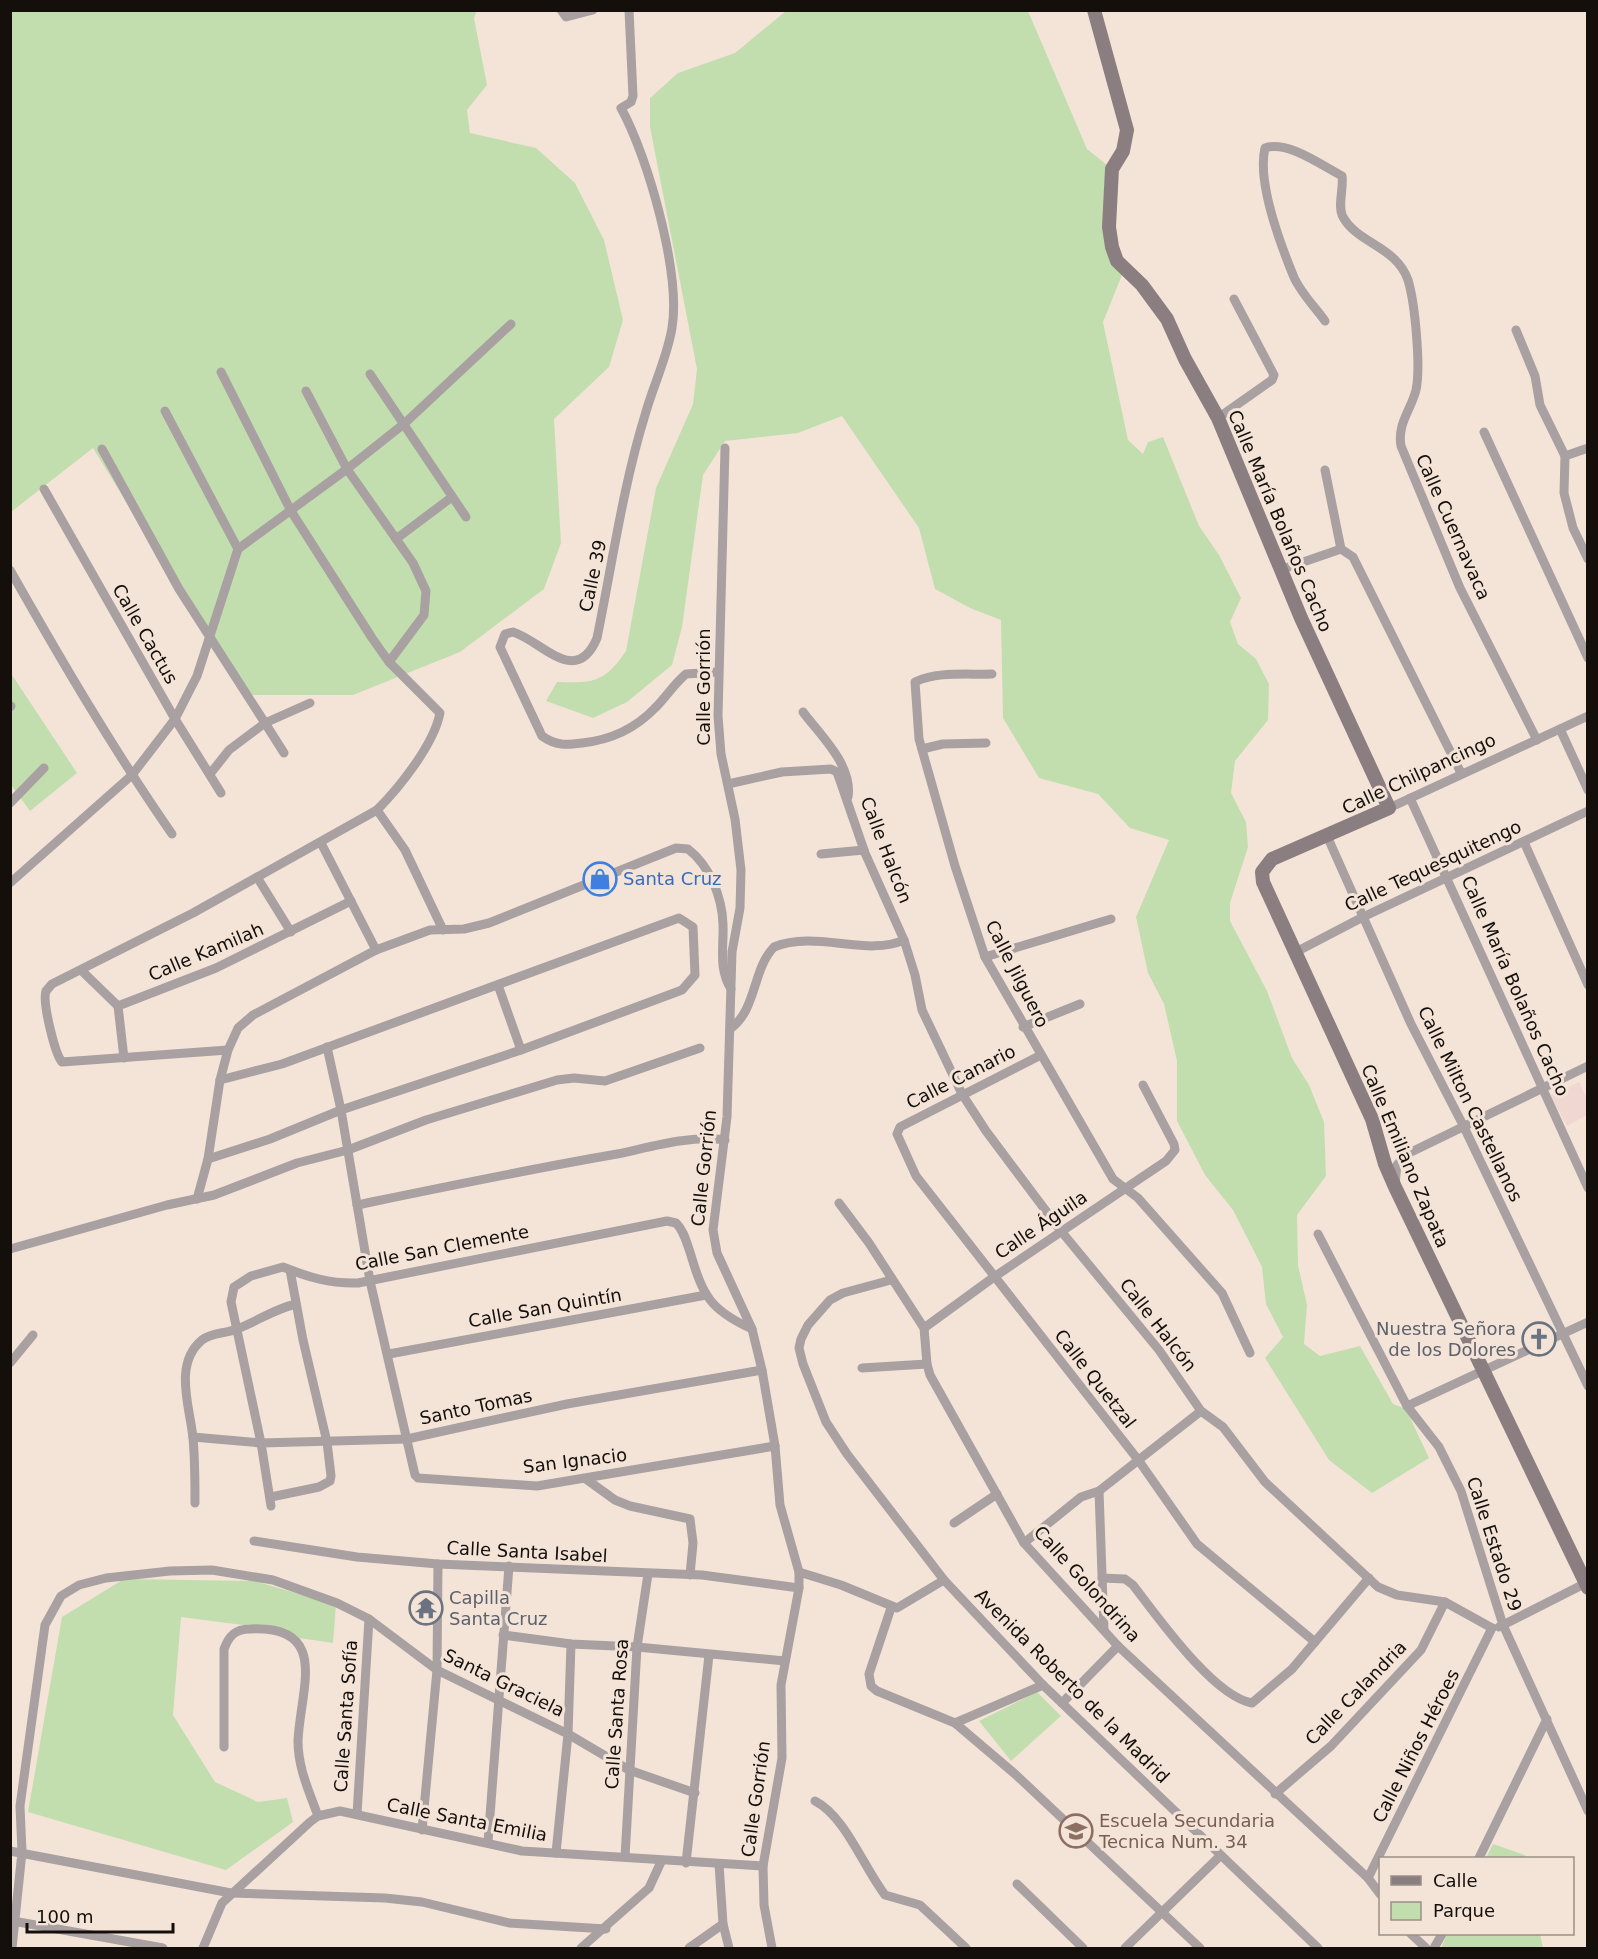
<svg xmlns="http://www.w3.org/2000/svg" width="1598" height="1959" font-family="'DejaVu Sans',sans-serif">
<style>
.medical{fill:#f1d7d2}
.green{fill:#c2deaf}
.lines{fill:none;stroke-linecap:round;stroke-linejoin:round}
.street{stroke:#a9a0a2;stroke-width:9}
.secondary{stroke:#8b7e81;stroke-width:14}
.labels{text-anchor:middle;stroke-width:6;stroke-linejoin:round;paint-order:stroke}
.street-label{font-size:18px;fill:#140f0b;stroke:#f4e4d8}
.shop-label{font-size:18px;fill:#366cbe;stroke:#f4e4d8;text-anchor:start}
.worship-label{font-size:18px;fill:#5b616d;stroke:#f4e4d8;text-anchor:end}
.education-label{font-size:18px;fill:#785e54;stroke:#f4e4d8;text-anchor:start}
</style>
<rect width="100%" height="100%" fill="#f4e4d8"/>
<polygon class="medical" points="1579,1082 1587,1099 1587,1115 1567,1126 1551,1096"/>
<g class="green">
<polygon points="11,11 477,11 474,18 487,85 467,110 470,133 536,148 575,183 604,240 623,320 609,367 554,419 561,543 544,589 460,652 353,695 250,695 227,666 93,448 11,512"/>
<path d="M786 11H1028L1087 149 1112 169 1109 227 1124 270 1103 322 1128 440 1143 454 1148 442 1163 437 1199 526 1219 555 1241 598 1230 622 1238 644 1256 659 1269 684 1268 720 1235 761 1231 793 1246 822 1248 847 1230 903V921L1267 991 1292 1058 1309 1085 1324 1122 1326 1176 1297 1215 1298 1265 1307 1305 1304 1344 1320 1356 1360 1346 1393 1404 1406 1409 1429 1458 1372 1493 1329 1460 1265 1358 1283 1337 1266 1304 1262 1267 1233 1210 1205 1175 1177 1121V1061L1164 1004 1148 973 1136 917 1169 840 1130 828 1098 794 1039 778 1003 718 1001 620 970 608 935 589 919 528 842 416 798 433 725 441 703 475 682 627 672 665 627 702 593 718 546 701 557 682C594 683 604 683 626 651L656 488 693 404 697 369 650 127V98L678 73 735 53Z"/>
<polygon points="10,672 77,773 30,811 11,785"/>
<polygon points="124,1579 255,1581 336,1605 333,1643 299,1638 288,1631 181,1617 173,1715 215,1782 258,1802 287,1798 293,1822 226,1870 28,1812 62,1617"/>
<polygon points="1037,1692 1061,1716 1011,1761 979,1721"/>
<polygon points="1493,1844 1525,1855 1526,1858 1486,1858"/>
<polygon points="1447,1934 1540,1934 1543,1948 1441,1948"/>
</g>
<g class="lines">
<g class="street">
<polyline points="561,10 566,17 593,10"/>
<path d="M629 10 633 96 631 102 621 108C648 157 681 273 672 328 667 358 653 386 645 415 623 486 612 565 597 638 576 688 542 641 513 632L505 634 500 647 542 736C556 746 566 745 582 743 610 740 635 729 655 708 666 697 674 684 686 674L717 672"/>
<path d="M1325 321C1315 307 1299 291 1293 275 1280 243 1257 181 1265 148 1287 140 1321 165 1342 176 1344 188 1337 206 1343 217 1358 244 1396 246 1408 280 1415 303 1421 367 1416 390 1411 410 1397 424 1401 446L1460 588 1537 740"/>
<polyline points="1516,330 1535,376 1540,405 1565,456 1564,493 1573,528 1588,559"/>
<path d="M221 372 291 511 372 638 389 662 440 713C434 744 400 787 377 810L193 913 52 984C51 985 47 990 46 991 42 1002 55 1054 62 1062L228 1050"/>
<polyline points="370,374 466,517"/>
<polyline points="306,391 347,469 413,563 426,591 424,615 389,662"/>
<polyline points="165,411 238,549"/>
<polyline points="1218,418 1272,380 1274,375 1234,299"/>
<polyline points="1484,432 1588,658"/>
<polyline points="725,448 718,716 721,754 735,819 741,870 740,908 732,952 727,1117 713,1230 717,1253 752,1329 762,1370 775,1446 780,1505 799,1572 799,1588 781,1685 782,1758 763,1866 764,1905 772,1948"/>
<polyline points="102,449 179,589 265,723 310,703"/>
<polyline points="1565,456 1588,448"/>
<polyline points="1325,470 1341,549"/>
<polyline points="44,489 175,719 221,793"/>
<polyline points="396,539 452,497"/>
<polyline points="1341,549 1353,557 1461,773"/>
<path d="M10 570C61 660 113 749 172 834"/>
<polyline points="1280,570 1341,549"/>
<path d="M992 674C968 675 937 671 915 682L919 739 955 866 985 957 1113 1179 1138 1198 1222 1293 1250 1353"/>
<polyline points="10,707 11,706"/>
<path d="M803 712C820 735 853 765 848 797"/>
<polyline points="1560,729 1588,790"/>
<polyline points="922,749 943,744 986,743"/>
<polyline points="210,774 229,750 265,723 284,753"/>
<polyline points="728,784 782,772 831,769 837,772 865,853 904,940 915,975 922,1010 962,1094 986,1131 1061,1231 1159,1350 1201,1411 1223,1427 1265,1482 1378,1587 1397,1595 1445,1602 1492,1628"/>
<polyline points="1410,798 1588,1188"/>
<polyline points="10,803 44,768"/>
<polyline points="1389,808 1588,716"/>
<polyline points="377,810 405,850 443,930"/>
<polyline points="1327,836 1411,1024 1463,1125 1588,1386"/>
<polyline points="1524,842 1588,985"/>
<polyline points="321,843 376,950"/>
<polyline points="821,854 864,850"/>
<polyline points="257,877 291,932"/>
<polyline points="10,883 132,775 175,719 197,676 238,549 347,469 405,423 511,324"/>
<polyline points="1294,953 1363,917 1588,811"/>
<polyline points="985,957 1111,919"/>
<polyline points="82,971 118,1006"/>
<polyline points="498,985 521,1050"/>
<polyline points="118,1006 216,968 351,901"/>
<polyline points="118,1006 124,1058"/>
<polyline points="1023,1027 1080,1004"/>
<path d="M730 1029C757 1010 752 970 774 947 816 930 867 957 904 940"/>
<polyline points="327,1047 341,1110 370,1281 415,1475 418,1478 537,1486 775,1446"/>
<polyline points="1041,1055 900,1127 897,1134 916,1176 1139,1461 1197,1544 1315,1642"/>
<polyline points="208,1159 270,1139 341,1110 521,1050 682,990 695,975 693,927 679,918 282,1064 220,1080"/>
<polyline points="1395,1184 1397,1165 1405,1155 1588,1066"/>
<path d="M197 1199 208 1159 220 1080 228 1050 238 1028 253 1015 376 950 430 930 464 929 489 923 676 848 688 849C710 866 722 897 723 924 724 947 718 968 731 989"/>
<polyline points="839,1203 869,1243 924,1328 927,1364 930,1375 1024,1543 1118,1646 1368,1878 1380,1894"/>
<path d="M357 1205C444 1187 530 1169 617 1154 651 1147 690 1135 725 1140"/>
<polyline points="1318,1234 1407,1406 1439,1447 1461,1491 1503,1625 1588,1811"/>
<polyline points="10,1249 167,1205 214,1195 297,1163 348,1150 426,1120 557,1080 574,1078 605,1081 700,1048"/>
<polyline points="891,1280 843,1293 830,1300 808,1325 801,1339 799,1348 803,1364 826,1422 847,1454 944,1580 1043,1685 1318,1948"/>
<polyline points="924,1328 994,1277 1166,1161 1175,1150 1174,1144 1143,1085"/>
<polyline points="389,1354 706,1295"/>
<polyline points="10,1363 33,1335"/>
<polyline points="862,1368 927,1364"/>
<polyline points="1407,1406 1588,1322"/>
<polyline points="193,1437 261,1443 407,1439 567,1404 762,1370"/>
<polyline points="586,1479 615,1500 630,1506 690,1519 693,1543 690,1575"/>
<polyline points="1099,1491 1104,1630"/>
<polyline points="271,1497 319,1487 330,1481 331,1476 327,1442 303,1340 290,1270"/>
<path d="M195 1503C195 1481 195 1459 193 1438 190 1407 173 1364 202 1340 212 1332 225 1334 237 1329 258 1321 274 1309 296 1304"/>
<path d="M271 1506 261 1443 231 1302 234 1287 251 1276 283 1267C308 1277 330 1284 358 1283L667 1221 676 1223C684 1231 686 1241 690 1252 703 1296 710 1310 752 1329"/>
<polyline points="954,1523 997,1494"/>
<polyline points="254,1541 357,1557 438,1564 702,1575 799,1588"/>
<polyline points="1024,1543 1081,1497 1099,1491 1201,1411"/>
<polyline points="799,1572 841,1585 897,1608 944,1580"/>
<path d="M1102 1578 1125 1579 1133 1585C1157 1616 1213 1696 1252 1703L1292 1669 1369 1578"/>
<polyline points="891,1608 869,1674 871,1686 877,1691 955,1723 1015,1774 1200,1948"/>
<polyline points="1499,1627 1588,1582"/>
<polyline points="503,1635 571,1644 637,1647 785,1661"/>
<polyline points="1062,1703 1118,1646"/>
<polyline points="955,1723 1043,1685"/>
<path d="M224 1747V1649C229 1636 235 1629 250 1629 331 1625 300 1690 298 1741 298 1768 309 1791 318 1816"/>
<polyline points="1275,1794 1331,1746 1421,1650 1445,1602"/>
<path d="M815 1801C845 1816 864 1868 885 1895L920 1905 966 1948"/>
<polyline points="357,1814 369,1619"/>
<polyline points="422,1830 437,1670 438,1564"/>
<polyline points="488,1842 509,1566"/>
<polyline points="10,1851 231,1893 385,1898 422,1902 509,1923 606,1929"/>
<polyline points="556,1853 568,1734 571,1644"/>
<polyline points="625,1857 637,1647 648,1574"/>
<polyline points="1479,1858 1547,1719"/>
<polyline points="686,1863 709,1655"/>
<polyline points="719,1864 723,1924 729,1948"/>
<polyline points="1368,1878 1492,1628"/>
<polyline points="1017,1884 1083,1948"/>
<polyline points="13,1921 163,1948"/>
<polyline points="1411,1934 1426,1948"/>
<polyline points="12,1948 22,1852 20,1806 45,1625 61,1596 79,1585 106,1578 170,1571 212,1570 273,1580 337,1603 369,1619 437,1670 568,1734 629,1770 695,1793"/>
<polyline points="203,1948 222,1903 310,1822 318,1816 340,1811 522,1851 763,1866"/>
<polyline points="581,1948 649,1888 661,1862"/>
<polyline points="689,1948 723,1924"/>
<polyline points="1125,1948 1220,1856"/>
<polyline points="1434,1948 1442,1934"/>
</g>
<polyline class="secondary" points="1094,10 1127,130 1123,151 1112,169 1109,227 1112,247 1117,261 1142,285 1167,319 1185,359 1218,418 1301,618 1389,808 1272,859 1262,872 1263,882 1372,1119 1385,1164 1395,1187 1588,1588"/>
</g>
<defs>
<g id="shop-ring" transform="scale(1.725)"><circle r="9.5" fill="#f4e4d8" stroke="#3f7fe0" stroke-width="1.5"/><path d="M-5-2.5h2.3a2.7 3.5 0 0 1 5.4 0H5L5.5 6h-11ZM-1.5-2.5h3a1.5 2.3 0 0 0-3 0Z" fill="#3f7fe0"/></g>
<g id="church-ring" transform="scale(1.725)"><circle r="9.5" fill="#f4e4d8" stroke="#6b7280" stroke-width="1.5"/><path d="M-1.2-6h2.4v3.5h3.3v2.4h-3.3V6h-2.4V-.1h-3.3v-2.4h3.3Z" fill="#6b7280"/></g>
<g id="temple-ring" transform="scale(1.725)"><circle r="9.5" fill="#f4e4d8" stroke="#6b7280" stroke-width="1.5"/><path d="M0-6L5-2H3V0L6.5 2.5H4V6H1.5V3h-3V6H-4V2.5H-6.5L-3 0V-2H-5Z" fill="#6b7280"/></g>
<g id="school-ring" transform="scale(1.725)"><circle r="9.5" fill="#f4e4d8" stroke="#8d6e63" stroke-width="1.5"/><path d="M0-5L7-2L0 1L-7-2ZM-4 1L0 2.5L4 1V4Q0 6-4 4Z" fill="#8d6e63"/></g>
</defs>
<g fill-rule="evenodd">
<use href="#shop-ring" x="600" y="879"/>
<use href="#church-ring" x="1539" y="1339"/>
<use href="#temple-ring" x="426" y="1608"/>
<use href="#school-ring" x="1076" y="1831"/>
</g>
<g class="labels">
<g class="street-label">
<text transform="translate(1280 521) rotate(67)" y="6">Calle María Bolaños Cacho</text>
<text transform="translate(1453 527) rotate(66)" y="6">Calle Cuernavaca</text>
<text transform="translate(593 576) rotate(-78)" y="6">Calle 39</text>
<text transform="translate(145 634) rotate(60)" y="6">Calle Cactus</text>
<text transform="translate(704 687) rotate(-90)" y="6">Calle Gorrión</text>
<text transform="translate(1419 774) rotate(-25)" y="6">Calle Chilpancingo</text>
<text transform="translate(886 850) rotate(69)" y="6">Calle Halcón</text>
<text transform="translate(1433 866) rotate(-25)" y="6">Calle Tequesquitengo</text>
<text transform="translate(206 952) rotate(-23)" y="6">Calle Kamilah</text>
<text transform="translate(1017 974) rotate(63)" y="6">Calle Jilguero</text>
<text transform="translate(1515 986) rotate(66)" y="6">Calle María Bolaños Cacho</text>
<text transform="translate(961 1077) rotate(-27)" y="6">Calle Canario</text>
<text transform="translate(1470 1104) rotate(64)" y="6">Calle Milton Castellanos</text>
<text transform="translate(1405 1156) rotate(67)" y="6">Calle Emiliano Zapata</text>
<text transform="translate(704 1168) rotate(-84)" y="6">Calle Gorrión</text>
<text transform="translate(1041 1225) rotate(-34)" y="6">Calle Águila</text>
<text transform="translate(442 1248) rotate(-11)" y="6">Calle San Clemente</text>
<text transform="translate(545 1308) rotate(-10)" y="6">Calle San Quintín</text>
<text transform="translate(1158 1325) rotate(52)" y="6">Calle Halcón</text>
<text transform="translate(1095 1379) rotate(52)" y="6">Calle Quetzal</text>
<text transform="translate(476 1407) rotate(-12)" y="6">Santo Tomas</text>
<text transform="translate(575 1461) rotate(-7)" y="6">San Ignacio</text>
<text transform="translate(1494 1544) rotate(72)" y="6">Calle Estado 29</text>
<text transform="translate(527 1552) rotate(3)" y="6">Calle Santa Isabel</text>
<text transform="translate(1087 1584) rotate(48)" y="6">Calle Golondrina</text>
<text transform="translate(504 1683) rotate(26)" y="6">Santa Graciela</text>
<text transform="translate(1072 1686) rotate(45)" y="6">Avenida Roberto de la Madrid</text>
<text transform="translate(1356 1693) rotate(-46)" y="6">Calle Calandria</text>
<text transform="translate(617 1714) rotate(-86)" y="6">Calle Santa Rosa</text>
<text transform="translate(346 1716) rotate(-86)" y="6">Calle Santa Sofía</text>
<text transform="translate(1416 1746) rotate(-63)" y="6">Calle Niños Héroes</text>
<text transform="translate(756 1799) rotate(-82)" y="6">Calle Gorrión</text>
<text transform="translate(467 1820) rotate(11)" y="6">Calle Santa Emilia</text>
</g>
<g class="shop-label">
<text x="623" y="885">Santa Cruz</text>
</g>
<g class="worship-label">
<text x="1516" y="1335">Nuestra Señora<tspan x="1516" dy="21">de los Dolores</tspan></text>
<text x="449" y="1604" text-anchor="start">Capilla<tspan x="449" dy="21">Santa Cruz</tspan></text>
</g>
<g class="education-label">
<text x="1099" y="1827">Escuela Secundaria<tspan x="1099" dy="21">Tecnica Num. 34</tspan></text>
</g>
</g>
<rect width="1598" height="1959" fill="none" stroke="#140f0b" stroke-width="24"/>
<rect x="1379" y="1857" width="195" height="78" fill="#f4e4d8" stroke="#9a8f86" stroke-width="1.5"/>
<rect x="1391" y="1876" width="30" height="9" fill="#8b7e81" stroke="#9a8f86" stroke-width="1.5"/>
<text x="1433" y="1887" font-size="18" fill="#140f0b">Calle</text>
<rect x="1391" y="1902" width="30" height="18" fill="#c2deaf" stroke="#9a8f86" stroke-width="1.5"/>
<text x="1433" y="1917" font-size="18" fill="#140f0b">Parque</text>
<path d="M27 1923v9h146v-9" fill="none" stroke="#140f0b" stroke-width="3"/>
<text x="36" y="1923" font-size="18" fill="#140f0b" stroke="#f4e4d8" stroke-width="4.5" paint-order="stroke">100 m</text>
</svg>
